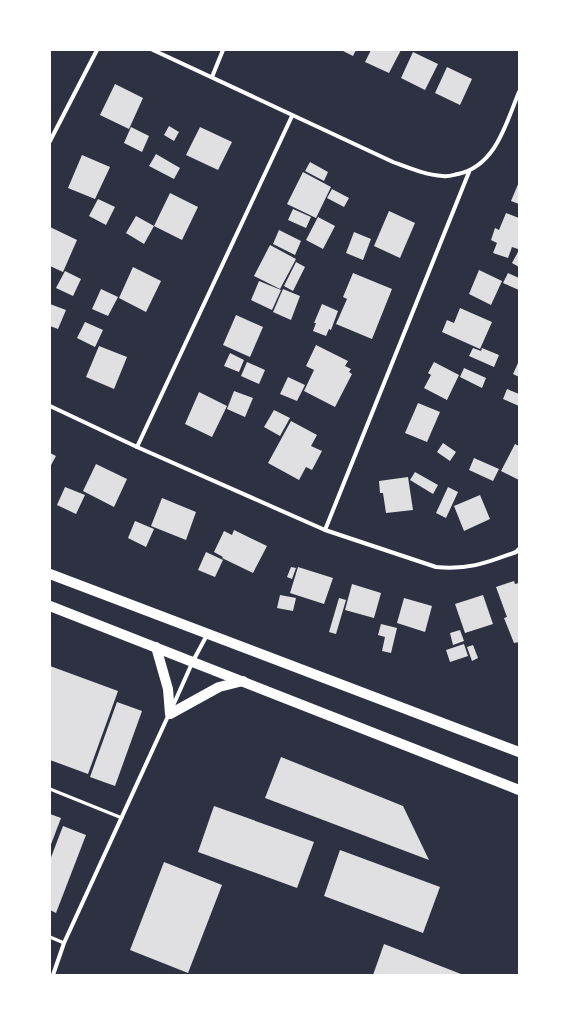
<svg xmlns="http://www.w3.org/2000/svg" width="569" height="1025" font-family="'Fira Sans Condensed',sans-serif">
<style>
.building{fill:#e0e0e3}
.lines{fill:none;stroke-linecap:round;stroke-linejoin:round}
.service{stroke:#fff;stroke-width:3}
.minor{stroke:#fff;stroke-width:4}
.primary{stroke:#fff;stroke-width:10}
</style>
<rect width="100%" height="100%" fill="#2d3142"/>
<g class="building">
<polygon points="341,50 356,50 353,56"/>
<polygon points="371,50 401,50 389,73 365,62"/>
<polygon points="413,52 438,64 425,90 401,78"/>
<polygon points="447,67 472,79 460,105 435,93"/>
<polygon points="115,84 143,98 129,129 100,115"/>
<polygon points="169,126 179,132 174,141 164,135"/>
<polygon points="131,127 149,136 142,152 124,143"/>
<polygon points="200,127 232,142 218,170 186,155"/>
<polygon points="156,154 180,168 174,179 149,166"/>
<polygon points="82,155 110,167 95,199 68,188"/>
<polygon points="310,162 328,172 324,181 305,171"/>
<polygon points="303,172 331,187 316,218 287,204"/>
<polygon points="519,182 519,204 511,201"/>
<polygon points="332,189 349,198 344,207 327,198"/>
<polygon points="170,193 198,207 182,240 154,226"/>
<polygon points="98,199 115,207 106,225 89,216"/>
<polygon points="293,209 311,217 306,228 288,220"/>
<polygon points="389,211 415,223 400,258 374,246"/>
<polygon points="506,213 519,218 519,246 518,249 512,247 508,258 493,253 497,243 491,240 495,228 499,230"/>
<polygon points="136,216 154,226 144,244 126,233"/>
<polygon points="318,217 335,226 323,249 306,240"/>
<polygon points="50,227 77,240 63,272 50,266"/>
<polygon points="279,230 301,241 295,255 273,244"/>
<polygon points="354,232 371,239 363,260 346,253"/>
<polygon points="270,245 296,259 280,289 254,276"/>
<polygon points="519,250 519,267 512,263"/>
<polygon points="296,262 305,267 293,291 284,286"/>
<polygon points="133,267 161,281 146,312 119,298"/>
<polygon points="479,270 502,281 491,305 469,294"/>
<polygon points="65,271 81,279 73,296 56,288"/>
<polygon points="353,273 392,289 372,339 336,324 347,299 343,297"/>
<polygon points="508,273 519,278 519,290 503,283"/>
<polygon points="259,281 281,290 272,310 251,300"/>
<polygon points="101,289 118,297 108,316 92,309"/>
<polygon points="283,289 300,296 291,320 273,312"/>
<polygon points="50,304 66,310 58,329 50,326"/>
<polygon points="322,304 338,311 331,330 329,329 326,336 313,331 316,323 314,323"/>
<polygon points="460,308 492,322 480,349 442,332 447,320 454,323"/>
<polygon points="236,315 263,327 250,357 223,345"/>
<polygon points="85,322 103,330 95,347 77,338"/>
<polygon points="316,345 348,361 345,366 351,369 349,372 352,374 335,407 304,391 314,370 306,366"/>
<polygon points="99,346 127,357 114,389 86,377"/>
<polygon points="473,348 481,351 482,348 499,355 494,367 469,356"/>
<polygon points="230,353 244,360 239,372 224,366"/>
<polygon points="247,362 265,370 259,384 241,376"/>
<polygon points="434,362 459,375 447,400 424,388 431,375 428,373"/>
<polygon points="518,363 519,363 519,377 513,374"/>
<polygon points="464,368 486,378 482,388 460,377"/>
<polygon points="288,377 305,385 297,401 280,394"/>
<polygon points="507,389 519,394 519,406 503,399"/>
<polygon points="234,391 253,398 245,417 227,409"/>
<polygon points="199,392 227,406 212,437 185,424"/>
<polygon points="418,403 440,412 427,442 405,433"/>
<polygon points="274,410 290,418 280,436 264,427"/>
<polygon points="291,421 317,435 311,446 322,451 312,470 306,467 299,480 268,463"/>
<polygon points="443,443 456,452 450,461 437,452"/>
<polygon points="515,444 519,446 519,480 501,471"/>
<polygon points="50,453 56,456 50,467"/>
<polygon points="474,458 499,469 493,481 469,470"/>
<polygon points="96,464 127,479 114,507 83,491"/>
<polygon points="415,472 438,485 433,494 410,480"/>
<polygon points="408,477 413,510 386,513 383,493 380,493 379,481"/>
<polygon points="65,487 85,495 76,514 57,505"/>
<polygon points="448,487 458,492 446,518 436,513"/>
<polygon points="480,495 490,519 464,531 454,506"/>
<polygon points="162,498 196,512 186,540 151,526"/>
<polygon points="135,521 154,529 146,547 128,538"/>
<polygon points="234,530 267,546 253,573 222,558 223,557 214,552 224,531 232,535"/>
<polygon points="206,552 223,560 215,577 198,570"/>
<polygon points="291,567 296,568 292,579 287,577"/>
<polygon points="298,567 333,578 324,604 290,593"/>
<polygon points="514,581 515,584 519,583 519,642 514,643 504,618 507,617 496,587"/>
<polygon points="352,584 381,593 374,618 345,610"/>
<polygon points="280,595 296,598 293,611 277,608"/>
<polygon points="483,595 493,624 465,633 455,604"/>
<polygon points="339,598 346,600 336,634 329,632"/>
<polygon points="404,598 432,606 425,632 397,623"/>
<polygon points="381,624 397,628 391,653 382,651 385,637 378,635"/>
<polygon points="460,630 464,641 453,645 450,633"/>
<polygon points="464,644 468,656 450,662 446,650"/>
<polygon points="473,645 478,658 472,661 467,647"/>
<polygon points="50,666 118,691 88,774 50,760"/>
<polygon points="117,702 142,711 115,786 90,777"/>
<polygon points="281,757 403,806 429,860 265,798"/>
<polygon points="214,806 314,842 297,888 198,852"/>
<polygon points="50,814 61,818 50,847"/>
<polygon points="63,826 86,835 56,913 50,910 50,860"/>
<polygon points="340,850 440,887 423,933 324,896"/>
<polygon points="164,862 222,885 188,973 130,950"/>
<polygon points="384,944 461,974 461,975 373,975"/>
</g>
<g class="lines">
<g class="service">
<polyline points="50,789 122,818"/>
<polyline points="50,937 64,943"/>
</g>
<g class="minor">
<path d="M153 50 393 162C409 168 426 175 443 176 448 177 453 175 458 174 496 166 506 123 519 92"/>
<polyline points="212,77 223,50"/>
<polyline points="50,141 97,50"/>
<path d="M50 406 137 447 325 530 436 567C469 570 486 563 516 552L519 549"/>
<polyline points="137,447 292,116"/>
<polyline points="325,530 469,172"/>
<polyline points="172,708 193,661 207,635"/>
<polyline points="53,975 64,943 169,714"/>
</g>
<g class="primary">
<polyline points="50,574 519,752"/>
<polyline points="50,606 519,790"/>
<polyline points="156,647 168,689 170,714 219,687 243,681"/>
</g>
</g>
<rect width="569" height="1025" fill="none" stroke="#ffffff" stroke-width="102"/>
</svg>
